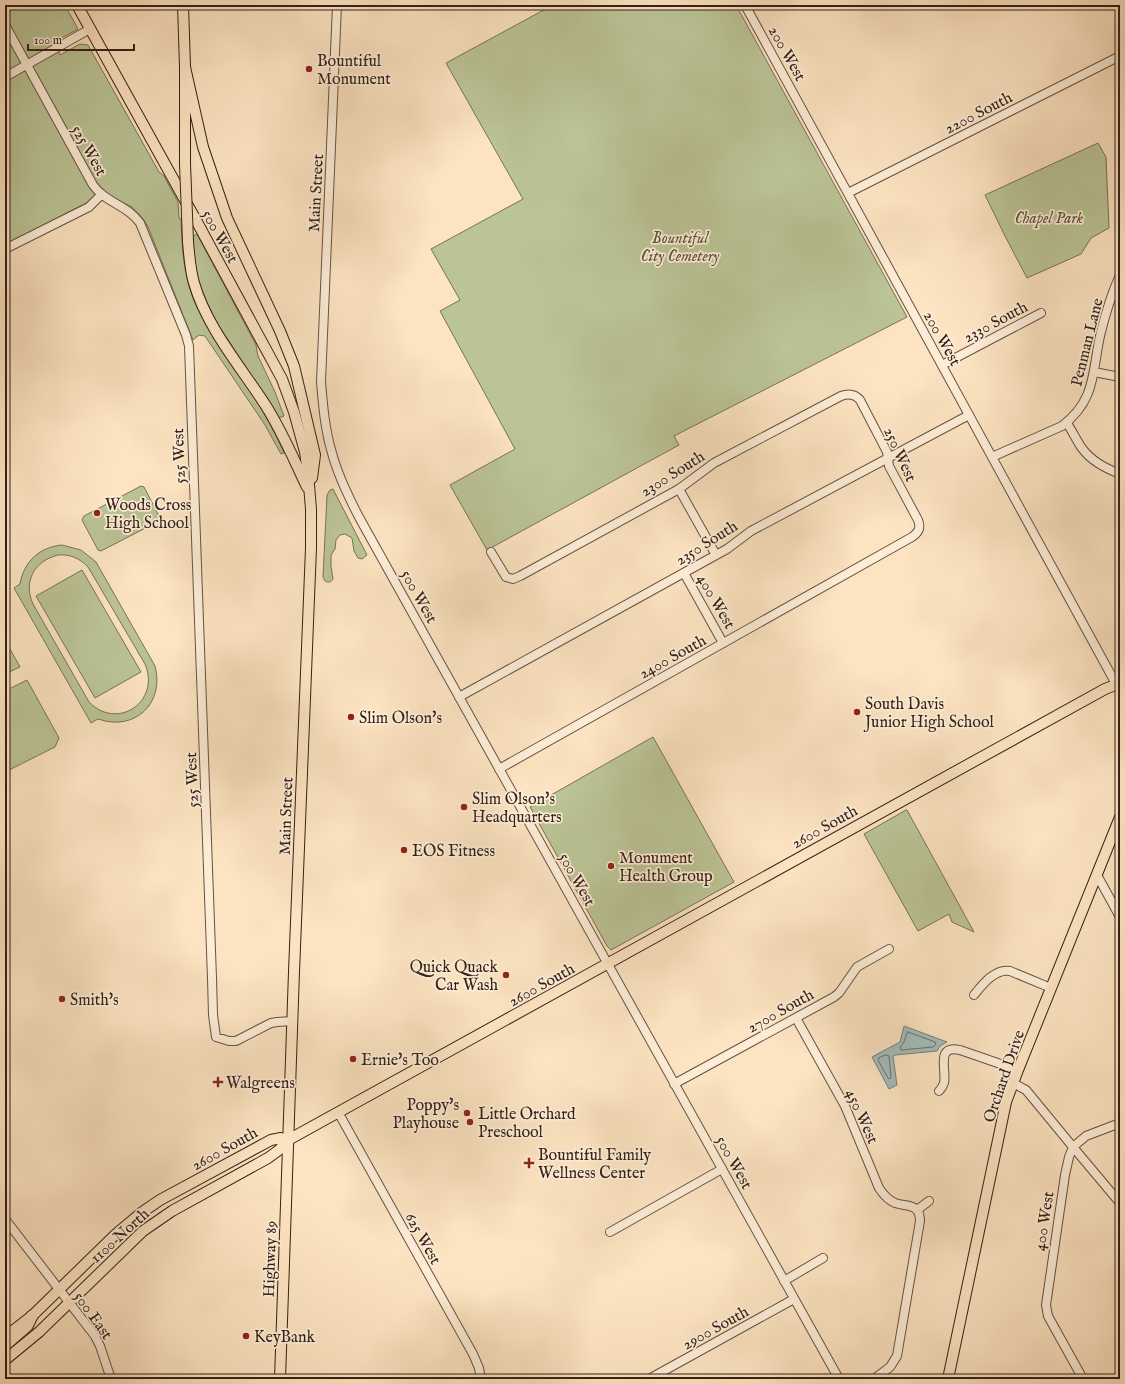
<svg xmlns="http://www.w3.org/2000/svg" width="1125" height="1384" font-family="'IM FELL English',serif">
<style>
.green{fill:#bbc496;stroke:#787256;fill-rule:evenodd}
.water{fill:#a3bcbc;stroke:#777e7a}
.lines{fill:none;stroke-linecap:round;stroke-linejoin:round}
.shore{stroke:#6c6e6a;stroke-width:1}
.minor-casing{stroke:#665142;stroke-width:10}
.major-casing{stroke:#342017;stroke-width:12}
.highway-casing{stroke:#342017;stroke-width:13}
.minor{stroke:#fdedd7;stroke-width:8}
.major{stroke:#fce3c1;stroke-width:10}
.highway{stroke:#fce3c1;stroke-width:11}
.major-bridge-casing{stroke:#342017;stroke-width:12;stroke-linecap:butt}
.major-bridge{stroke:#fce3c1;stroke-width:10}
.poi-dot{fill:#8f2418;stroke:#fdedd7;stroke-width:1.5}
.labels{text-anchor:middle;stroke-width:3.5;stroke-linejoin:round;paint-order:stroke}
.street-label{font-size:16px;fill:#342017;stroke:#fdedd7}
.poi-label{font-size:16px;fill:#342017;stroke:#fdedd7;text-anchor:start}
.park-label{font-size:16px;font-style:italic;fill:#5c513d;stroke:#fdedd7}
</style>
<rect width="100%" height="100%" fill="#fce3c1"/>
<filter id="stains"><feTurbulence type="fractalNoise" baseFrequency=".005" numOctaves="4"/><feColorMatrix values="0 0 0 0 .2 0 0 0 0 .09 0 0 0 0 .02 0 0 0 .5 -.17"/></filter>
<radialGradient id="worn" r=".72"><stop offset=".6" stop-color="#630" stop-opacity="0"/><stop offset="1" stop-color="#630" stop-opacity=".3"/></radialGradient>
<g class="green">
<path d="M18 5H65L78 29 54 42 60 55 80 44 88 45 159 172 164 176 178 202 179 218 181 219C182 246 183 272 193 298 200 316 212 331 222 348 245 382 268 416 284 453L281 454 265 425 205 336 199 335 193 340 148 227 144 220 132 207 112 197 92 200 5 245V12Z"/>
<polygon points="553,5 736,5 907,317 674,436 679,445 487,550 450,485 515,449 440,311 460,300 431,249 523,199 446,63"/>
<polygon points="1098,143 1106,157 1109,228 1091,238 1081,254 1027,278 1005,236 985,195"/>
<polygon points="197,234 256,345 258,356 275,392 284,416 279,418 212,315 197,279 192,237"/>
<polygon points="141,486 144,487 160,518 159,521 101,551 98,550 82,520 84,516"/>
<path d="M333 489 367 555 362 559 358 558 354 551 352 538 345 534 340 535 336 540 335 549 331 555V566L333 579C331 582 329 583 325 581L323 577 327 495 330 490Z"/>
<path d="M62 545 81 550 96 562 155 666C165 703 135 732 98 719L91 723 14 588 20 584C24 561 40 547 62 545ZM58 555C70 554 79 558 88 567L145 664C161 702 117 731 89 702L33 604C23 582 34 561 58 555Z"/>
<polygon points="82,570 141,672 95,698 36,596"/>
<polygon points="5,640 20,667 5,674"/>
<polygon points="27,680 59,738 55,747 5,772 5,691"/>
<polygon points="653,737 734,882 611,950 607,946 530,807"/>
<polygon points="906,810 907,810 974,932 952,922 949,914 918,931 864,834"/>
</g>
<polygon class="water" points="904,1026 947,1042 940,1046 937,1051 895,1055 893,1056 897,1085 889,1089 872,1057 900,1042"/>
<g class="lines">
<g class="shore">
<path d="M908 1032 935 1042 936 1044 933 1047 901 1050 900 1047C906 1042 904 1037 908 1032Z"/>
<polygon points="886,1055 889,1056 891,1077 890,1079 888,1078 878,1060 879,1058"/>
</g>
<g class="minor-casing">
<g id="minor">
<path d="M337 5 321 382C323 406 325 430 332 453 338 476 349 498 360 519L839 1379"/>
<polyline points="745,5 1116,684"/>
<path d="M5 25 93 185C106 203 127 205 140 223L186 335 189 346 212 978 213 1015 216 1037 229 1041H236L271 1023 277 1022 293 1021"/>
<polyline points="5,77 90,29"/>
<polyline points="848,193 1120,56"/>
<polyline points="5,249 89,207 101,195"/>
<polyline points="942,365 1041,313"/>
<polyline points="1094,372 1120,377"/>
<path d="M1067 423C1072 431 1076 439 1081 447 1091 461 1105 468 1120 474"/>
<path d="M992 457 1062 426C1096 400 1092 373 1100 336 1105 315 1111 295 1120 275"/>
<polyline points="679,489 716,555"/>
<path d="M491 552 506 577 513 579 520 576 679 489 714 463 841 396C849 393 855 394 860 400L887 452 889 466 918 520C921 528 919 532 912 537L499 769"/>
<polyline points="684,573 723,643"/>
<polyline points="459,697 727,549 751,531 969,415"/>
<polyline points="1097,875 1120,917"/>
<path d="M974 995C982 985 995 968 1010 971L1051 988"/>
<path d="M796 1018 845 1106 879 1188C883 1194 888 1200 895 1203 907 1207 920 1203 920 1221L897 1356 890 1367 874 1379"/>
<polyline points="1013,1083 1026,1090 1073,1147 1069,1157 1065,1175 1046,1305 1048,1316 1083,1379"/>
<polyline points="674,1084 834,997 839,993 857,967 889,949"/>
<path d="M939 1091C941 1089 943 1086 944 1083 947 1071 935 1044 960 1050L1018 1070"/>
<polyline points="338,1112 473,1354 479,1368 481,1379"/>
<polyline points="1120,1123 1086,1136 1073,1147 1120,1203"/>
<polyline points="917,1210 929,1201"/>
<polyline points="5,1219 95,1336 100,1346 111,1379"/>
<polyline points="610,1232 722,1169"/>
<polyline points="784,1281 823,1258"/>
<polyline points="649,1379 794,1299"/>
</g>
</g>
<g class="major-casing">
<g id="major">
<polyline points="77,5 197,222 282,379 294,412 305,452 308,473 311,509 311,548 294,972 280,1379"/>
<polyline points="183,5 185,67 185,164"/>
<polyline points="185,67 203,147 227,218 280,331 294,366 315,455 312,478"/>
<path d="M188 241C189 255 190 269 194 283 207 328 241 367 266 406 282 431 294 460 307 487"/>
<polyline points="5,1337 32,1316 116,1234 141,1213 160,1200 271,1140 281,1138 288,1140"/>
<polyline points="5,1360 39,1332 143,1231 172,1211 268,1158 279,1150 288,1140 1105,689 1120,683"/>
<polyline points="948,1379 1006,1102 1018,1070 1120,817"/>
</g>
</g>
<g class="highway-casing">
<polyline id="highway" points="5,1345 27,1326 32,1316"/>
</g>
<use href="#minor" class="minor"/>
<use href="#major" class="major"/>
<use href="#highway" class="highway"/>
<g class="major-bridge-casing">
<polyline id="major-bridge" points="185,164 188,241"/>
</g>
<use href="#major-bridge" class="major-bridge"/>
</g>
<g class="poi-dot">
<circle cx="309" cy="69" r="4"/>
<circle cx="97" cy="513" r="4"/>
<circle cx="857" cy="712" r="4"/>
<circle cx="351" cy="717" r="4"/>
<circle cx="464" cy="807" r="4"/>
<circle cx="404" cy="850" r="4"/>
<circle cx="611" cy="866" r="4"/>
<circle cx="506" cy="975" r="4"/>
<circle cx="62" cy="999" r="4"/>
<circle cx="353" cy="1059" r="4"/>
<path d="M216 1076h4v4h4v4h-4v4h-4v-4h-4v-4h4z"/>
<circle cx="467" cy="1113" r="4"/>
<circle cx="470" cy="1122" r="4"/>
<path d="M527 1157h4v4h4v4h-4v4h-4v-4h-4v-4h4z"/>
<circle cx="246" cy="1336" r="4"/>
</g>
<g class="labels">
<g class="street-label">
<text transform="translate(788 53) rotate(61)" y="6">200 West</text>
<text transform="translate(978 112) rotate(-27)" y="6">2200 South</text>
<text transform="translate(90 150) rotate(61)" y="6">525 West</text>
<text transform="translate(315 193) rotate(-87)" y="6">Main Street</text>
<text transform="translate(221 236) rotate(61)" y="6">500 West</text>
<text transform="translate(995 321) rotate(-28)" y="6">2330 South</text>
<text transform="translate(943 338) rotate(61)" y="6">200 West</text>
<text transform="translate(1086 342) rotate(-76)" y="6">Penman Lane</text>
<text transform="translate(901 454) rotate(66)" y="6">250 West</text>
<text transform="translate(178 456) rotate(-92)" y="6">525 West</text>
<text transform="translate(672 473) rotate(-32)" y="6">2300 South</text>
<text transform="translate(706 542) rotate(-32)" y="6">2350 South</text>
<text transform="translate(420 596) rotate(61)" y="6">500 West</text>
<text transform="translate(717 601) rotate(60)" y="6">400 West</text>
<text transform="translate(672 656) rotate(-29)" y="6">2400 South</text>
<text transform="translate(191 780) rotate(-92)" y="6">525 West</text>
<text transform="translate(285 816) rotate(-88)" y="6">Main Street</text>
<text transform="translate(824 826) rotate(-29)" y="6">2600 South</text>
<text transform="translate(578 879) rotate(61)" y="6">500 West</text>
<text transform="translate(541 984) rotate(-29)" y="6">2600 South</text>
<text transform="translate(780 1010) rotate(-29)" y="6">2700 South</text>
<text transform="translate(1003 1076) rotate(-71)" y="6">Orchard Drive</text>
<text transform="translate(863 1116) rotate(66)" y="6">450 West</text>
<text transform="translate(224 1148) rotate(-29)" y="6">2600 South</text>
<text transform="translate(735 1162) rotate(61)" y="6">500 West</text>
<text transform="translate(1043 1221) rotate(-81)" y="6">400 West</text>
<text transform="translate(119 1235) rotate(-42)" y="6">1100 North</text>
<text transform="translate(424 1238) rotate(61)" y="6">625 West</text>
<text transform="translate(269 1259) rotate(-88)" y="6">Highway 89</text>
<text transform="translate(94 1315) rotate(55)" y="6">500 East</text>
<text transform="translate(715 1327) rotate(-29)" y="6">2900 South</text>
</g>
<g class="poi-label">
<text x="317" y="66">Bountiful<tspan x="317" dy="18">Monument</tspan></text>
<text x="105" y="510">Woods Cross<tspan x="105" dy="18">High School</tspan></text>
<text x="865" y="709">South Davis<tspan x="865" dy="18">Junior High School</tspan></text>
<text x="359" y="723">Slim Olson's</text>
<text x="472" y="804">Slim Olson's<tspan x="472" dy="18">Headquarters</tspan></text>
<text x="412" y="856">EOS Fitness</text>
<text x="619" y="863">Monument<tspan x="619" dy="18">Health Group</tspan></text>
<text x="498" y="972" text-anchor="end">Quick Quack<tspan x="498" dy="18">Car Wash</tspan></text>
<text x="70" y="1005">Smith's</text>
<text x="361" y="1065">Ernie's Too</text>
<text x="226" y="1088">Walgreens</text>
<text x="459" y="1110" text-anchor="end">Poppy's<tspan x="459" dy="18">Playhouse</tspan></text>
<text x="478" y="1119">Little Orchard<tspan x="478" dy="18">Preschool</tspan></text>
<text x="538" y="1160">Bountiful Family<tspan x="538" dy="18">Wellness Center</tspan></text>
<text x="254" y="1342">KeyBank</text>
</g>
<g class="park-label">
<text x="1049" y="223">Chapel Park</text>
<text x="680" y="243">Bountiful<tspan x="680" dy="18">City Cemetery</tspan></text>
</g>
</g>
<rect width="1125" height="1384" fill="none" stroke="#fce3c1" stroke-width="20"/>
<rect x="6" y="6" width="1113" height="1372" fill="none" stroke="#342017" stroke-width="2"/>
<rect x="10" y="10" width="1105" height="1364" fill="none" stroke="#342017"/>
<path d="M28 44v6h106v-6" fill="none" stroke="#342017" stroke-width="2"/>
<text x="34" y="44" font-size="12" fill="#342017" stroke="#fdedd7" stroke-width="3" paint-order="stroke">100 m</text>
<rect width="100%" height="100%" filter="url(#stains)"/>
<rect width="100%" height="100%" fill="url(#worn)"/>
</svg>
